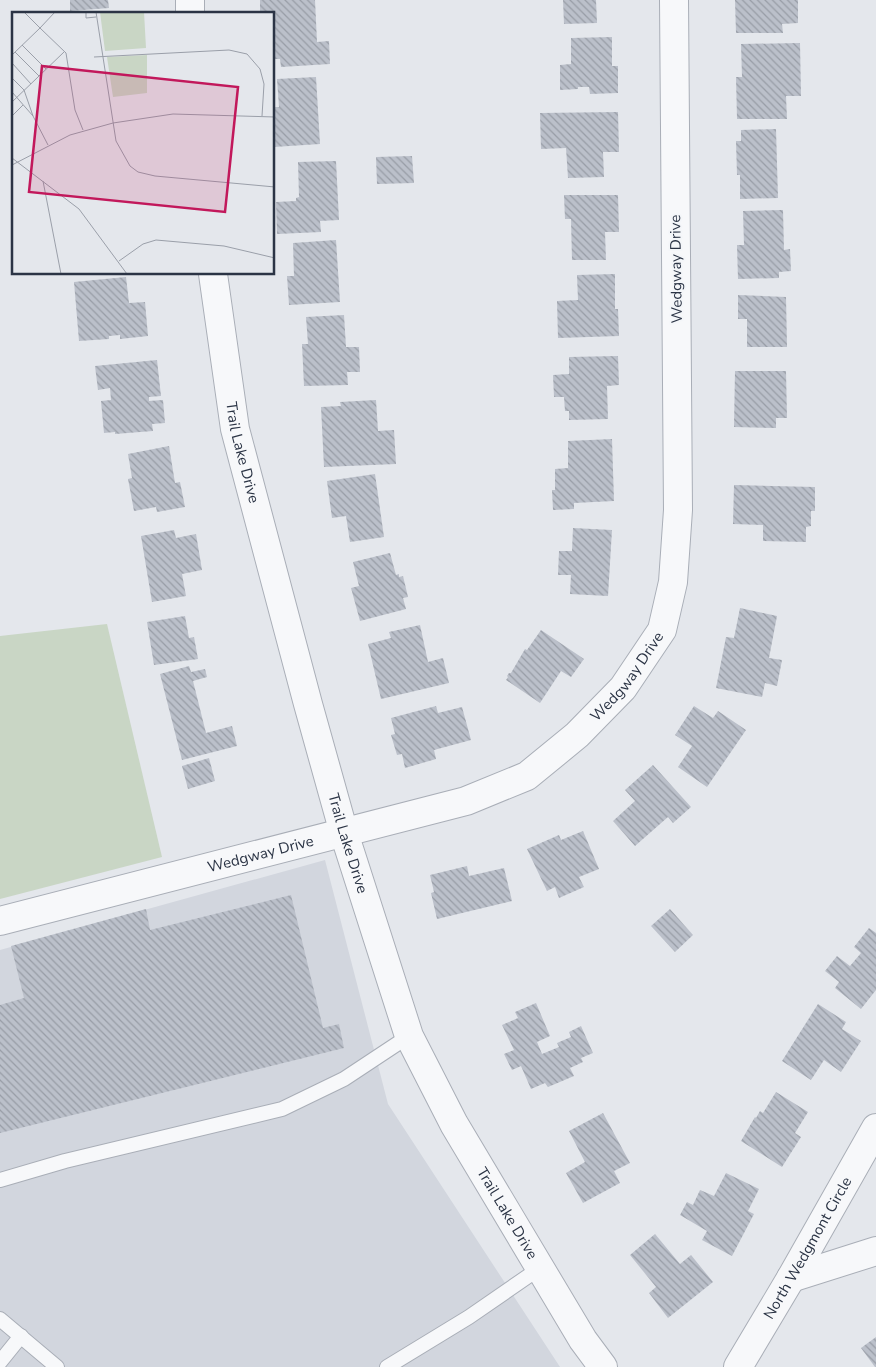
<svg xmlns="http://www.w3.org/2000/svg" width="876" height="1367" font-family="'Nunito Sans',sans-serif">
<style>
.built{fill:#d2d6de}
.green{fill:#c9d6c5}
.building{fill:url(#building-back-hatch)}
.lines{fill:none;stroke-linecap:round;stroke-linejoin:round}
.service-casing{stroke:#a9aeb7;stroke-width:16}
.minor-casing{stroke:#a9aeb7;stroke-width:30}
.tertiary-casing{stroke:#a9aeb7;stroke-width:30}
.service{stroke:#f7f8fa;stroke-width:14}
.minor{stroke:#f7f8fa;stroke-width:28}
.tertiary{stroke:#f7f8fa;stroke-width:28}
.labels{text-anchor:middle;stroke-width:4;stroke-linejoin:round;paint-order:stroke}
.street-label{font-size:15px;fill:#2b3445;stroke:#f4f6f9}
.inset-road{fill:none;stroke:#9a9fa9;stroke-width:1}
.view{fill:#c2185b;fill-opacity:0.15;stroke:#c2185b;stroke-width:2.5}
.inset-edge{fill:none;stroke:#2b3445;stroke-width:2.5}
</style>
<defs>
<pattern id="building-back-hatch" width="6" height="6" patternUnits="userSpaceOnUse" patternTransform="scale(1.25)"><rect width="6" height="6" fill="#bbc0ca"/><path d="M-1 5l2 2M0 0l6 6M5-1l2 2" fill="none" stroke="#989da6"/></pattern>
</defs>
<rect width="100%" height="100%" fill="#e4e7ec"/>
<polygon class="built" points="325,860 388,1104 560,1367 0,1367 0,950"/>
<polygon class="green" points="107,624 162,857 0,899 0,636"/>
<g class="building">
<polygon points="70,0 108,0 109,8 70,11"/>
<polygon points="260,0 315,0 317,42 329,41 330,64 281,67 280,59 274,59 274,14 260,14"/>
<polygon points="563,0 596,0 597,23 564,24"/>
<polygon points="735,0 798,0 798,23 782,24 783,33 736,33"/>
<polygon points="612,37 612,66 618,66 618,93 590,94 589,87 578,87 578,89 560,90 560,65 571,64 571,38"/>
<polygon points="800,43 801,96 786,96 787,119 737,119 736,77 742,77 741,44"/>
<polygon points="316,77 320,144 274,147 274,107 279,107 277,79"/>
<polygon points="618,112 619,152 603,152 604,177 568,178 566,148 541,149 540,113"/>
<polygon points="776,129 778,198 740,199 740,175 737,175 736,141 741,141 741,130"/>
<polygon points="412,156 414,183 377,184 376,157"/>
<polygon points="336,161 339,220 320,221 321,232 277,234 276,202 296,201 296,198 299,197 298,162"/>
<polygon points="564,195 618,195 619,232 605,232 606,260 572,260 571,219 565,219"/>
<polygon points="783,210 784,250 790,249 791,271 779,272 779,278 738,279 737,245 744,245 743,211"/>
<polygon points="336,240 340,302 289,305 287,276 294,276 293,243"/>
<polygon points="615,274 615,309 618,309 619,336 558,338 557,301 578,300 577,275"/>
<polygon points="126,277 129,303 145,302 148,336 120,339 120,335 109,336 109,339 79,341 74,282"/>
<polygon points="738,295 786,297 787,347 747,347 747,319 738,319"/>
<polygon points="344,315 346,347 359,347 360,372 347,372 348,385 304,386 302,344 308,344 306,317"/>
<polygon points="618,356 619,385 607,386 608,419 569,420 569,411 565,411 564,397 554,397 553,375 569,374 569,357"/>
<polygon points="157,360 161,396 149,397 149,401 163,400 165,423 152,424 153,431 115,434 115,432 104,433 101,401 111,400 110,388 98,390 95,366"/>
<polygon points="735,371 786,371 787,418 776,418 776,428 734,427"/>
<polygon points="376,400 378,431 394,430 396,464 324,467 321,407 341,406 340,402"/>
<polygon points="612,439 614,501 574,503 574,509 553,510 552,490 555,490 555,469 568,468 568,441"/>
<polygon points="169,446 175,483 180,482 185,507 157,512 156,507 134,511 128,479 132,478 128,454"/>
<polygon points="375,474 384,537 350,542 346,516 332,518 327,481"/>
<polygon points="734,485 815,487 815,511 811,511 811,526 806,527 806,542 763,541 763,525 733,524"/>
<polygon points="573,528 612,530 608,596 570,594 571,575 558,575 559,551 572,551"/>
<polygon points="174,530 176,538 196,534 202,570 182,574 186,596 152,602 141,536"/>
<polygon points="390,553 396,575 399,574 399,577 403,576 408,597 403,598 406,609 360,621 351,588 359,586 353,562"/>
<polygon points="740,608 777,616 769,658 782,660 777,686 765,683 762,697 716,688 726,637 734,638"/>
<polygon points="185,616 189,638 194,637 198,659 154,665 147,622"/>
<polygon points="420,625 428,662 443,658 449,683 381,699 368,644 391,638 389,632"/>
<polygon points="541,630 584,659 571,677 561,671 540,703 506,680 508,677 507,676 509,673 511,673 525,649 527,650"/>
<polygon points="189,666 191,672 205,669 207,677 193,681 206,733 232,726 237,746 182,760 160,674"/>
<polygon points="436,706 438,713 462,707 471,740 434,750 436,759 405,768 402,754 397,755 391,735 395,734 391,718"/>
<polygon points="694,706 713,718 718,711 746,730 707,787 678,767 692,746 675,735"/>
<polygon points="209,758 215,781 188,789 182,766"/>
<polygon points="653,765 691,807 673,823 668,817 635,846 613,821 635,801 625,790"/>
<polygon points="583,831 599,869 579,877 584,887 559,898 555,887 547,891 527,849 559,835 561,840"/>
<polygon points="467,866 469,876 504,868 512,901 437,919 431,893 434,892 430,875"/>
<polygon points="291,895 323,1028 339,1024 344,1048 0,1133 0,1005 24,998 11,946 146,909 150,930"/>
<polygon points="670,909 693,935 675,952 651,926"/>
<polygon points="869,928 876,933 876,990 861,1009 835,988 839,982 825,971 837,956 850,966 861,953 854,947"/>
<polygon points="536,1003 550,1036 537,1042 542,1054 559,1047 557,1043 571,1037 569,1032 581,1026 593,1053 581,1058 583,1062 570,1068 574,1076 548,1087 545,1083 531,1089 521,1066 512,1070 504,1054 514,1050 502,1025 518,1018 515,1012"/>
<polygon points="818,1004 846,1022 842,1029 861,1041 841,1072 824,1060 811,1080 782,1061"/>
<polygon points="776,1092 808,1112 795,1133 801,1137 782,1167 741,1141 755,1117 756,1118 760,1111 763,1113"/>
<polygon points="603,1113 630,1163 614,1171 620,1183 583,1203 566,1173 585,1162 569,1131"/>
<polygon points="726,1173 759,1189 748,1211 754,1214 732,1256 702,1240 707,1231 680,1215 687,1202 693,1205 700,1190 714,1196"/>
<polygon points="655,1234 680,1264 691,1255 713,1282 668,1318 649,1293 656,1287 630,1255"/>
<polygon points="876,1337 876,1367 875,1367 861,1348"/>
</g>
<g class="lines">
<g class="service-casing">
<g id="service">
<polyline points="0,1180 65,1161 282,1109 344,1079 409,1036"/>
<polyline points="0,1319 57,1367"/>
<polyline points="0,1362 21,1336"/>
<polyline points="387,1367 469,1317 540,1268"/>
</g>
</g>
<g class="minor-casing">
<g id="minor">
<path id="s1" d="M0 921 466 801 527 776 577 735 623 688 662 630 673 582 678 510 674 0"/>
<polyline points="791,1278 876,1251"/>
</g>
</g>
<g class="tertiary-casing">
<g id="tertiary">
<polyline points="190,0 190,14"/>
<path id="s2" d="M213 274 235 429 308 704 344 833 409 1036 454 1124 583 1340 603 1367"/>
<path id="s3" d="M738 1367 791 1278 876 1128"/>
</g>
</g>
<use href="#service" class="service"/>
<use href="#minor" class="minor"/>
<use href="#tertiary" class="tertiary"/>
</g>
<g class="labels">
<g class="street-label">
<text transform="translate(676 269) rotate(-91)" y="5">Wedgway Drive</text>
<text dy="5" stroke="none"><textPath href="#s2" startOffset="181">Trail Lake Drive</textPath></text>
<text dy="5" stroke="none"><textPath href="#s1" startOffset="689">Wedgway Drive</textPath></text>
<text dy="5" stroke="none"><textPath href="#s2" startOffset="586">Trail Lake Drive</textPath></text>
<text dy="5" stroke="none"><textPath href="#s1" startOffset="269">Wedgway Drive</textPath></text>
<text dy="5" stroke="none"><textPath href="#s2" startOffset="991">Trail Lake Drive</textPath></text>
<text dy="5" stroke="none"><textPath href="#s3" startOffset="138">North Wedgmont Circle</textPath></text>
</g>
</g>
<g transform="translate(12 12)">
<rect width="262" height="262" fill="#e4e7ec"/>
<path d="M132 0 134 36 93 39 88 0ZM135 43V81L101 85 95 45Z" fill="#c9d6c5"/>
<path class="inset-road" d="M12 0 28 16 43 0M74 0V6L84 5M84 0 104 129 118 154 126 160 143 164 263 175M10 33 34 57M3 40 27 64M0 43 28 16 54 41 63 98 71 118M82 45 217 38 235 42 248 57 252 72 250 104M0 51 19 72M0 66 12 78 21 104M0 80 21 104 36 133M0 90 52 40M0 104 11 93M0 146 67 197 115 262M0 153 58 123 101 111 161 102 263 105M31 169 49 262M107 249 131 232 144 228 212 234 263 246"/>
<path class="view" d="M30 54 226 75 213 200 17 180Z"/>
<rect width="262" height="262" class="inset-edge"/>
</g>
</svg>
